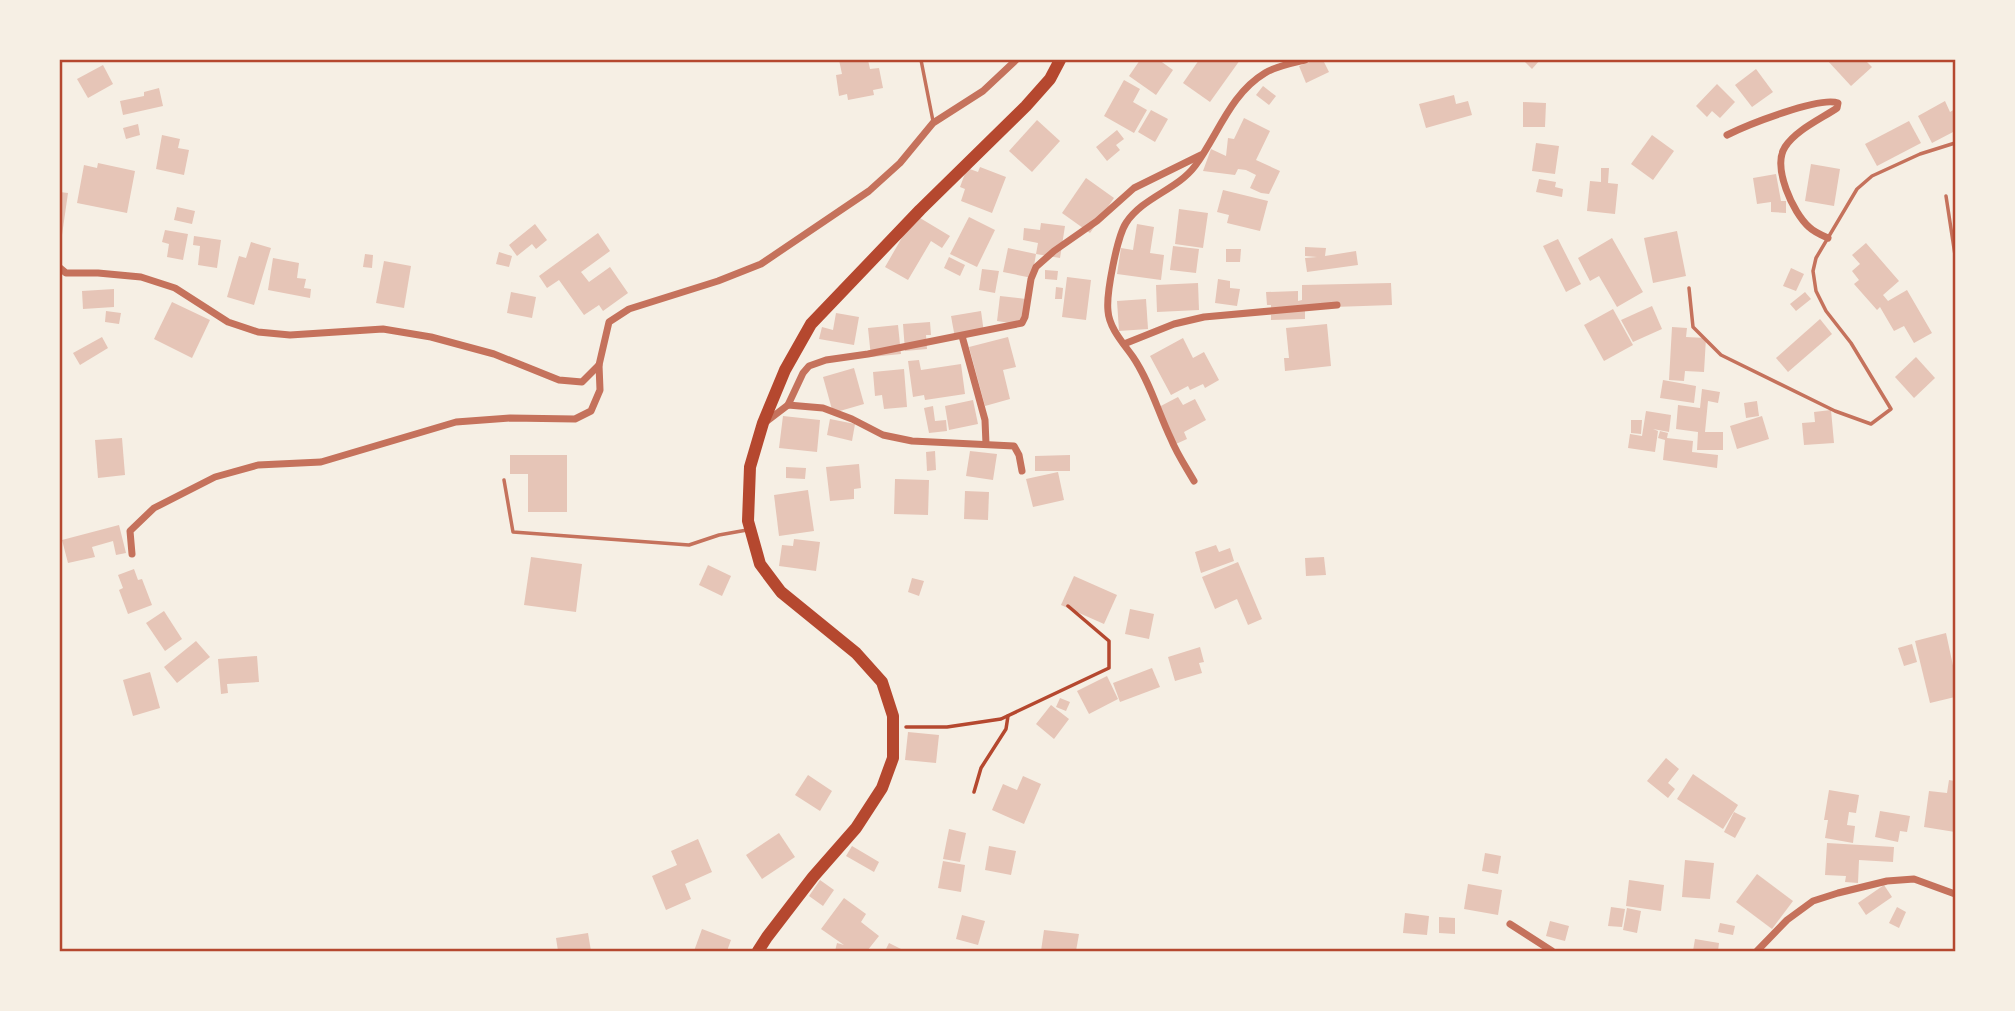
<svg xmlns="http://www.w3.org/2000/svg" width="2015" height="1011" font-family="Signika,sans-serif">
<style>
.building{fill:#e6c5b7}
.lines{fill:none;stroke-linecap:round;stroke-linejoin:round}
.path{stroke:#b5482f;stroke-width:3.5}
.service{stroke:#c5725c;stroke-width:3.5}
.minor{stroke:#c5725c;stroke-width:7}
.primary{stroke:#b5482f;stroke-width:12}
.neatline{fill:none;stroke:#b5482f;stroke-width:2.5}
</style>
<rect width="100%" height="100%" fill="#f6efe4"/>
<g class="building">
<polygon points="839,60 868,60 870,69 879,68 883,88 873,90 874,95 848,100 847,94 839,96 836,75 842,74"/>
<polygon points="1140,60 1159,60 1173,70 1156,95 1129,76"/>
<polygon points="1199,60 1240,60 1210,102 1183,83"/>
<polygon points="1314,60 1323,60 1329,72 1306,83 1299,66"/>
<polygon points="1527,60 1540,60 1532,69 1525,62"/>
<polygon points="1827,60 1865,60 1872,67 1851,86"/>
<polygon points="103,65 113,84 88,98 77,79"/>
<polygon points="1756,69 1773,92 1752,107 1735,85"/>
<polygon points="1124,80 1140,89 1133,102 1147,110 1134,133 1104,116"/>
<polygon points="1717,84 1735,102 1720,118 1712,111 1707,117 1696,106"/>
<polygon points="1263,86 1276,96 1269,105 1256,95"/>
<polygon points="159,88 163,106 123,115 120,101 144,96 144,92"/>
<polygon points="1454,95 1456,104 1468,101 1472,115 1426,128 1419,104"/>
<polygon points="1945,101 1950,112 1955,109 1955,131 1932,143 1918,116"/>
<polygon points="1523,102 1546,103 1545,127 1523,127"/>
<polygon points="1151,110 1168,119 1155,142 1138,132"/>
<polygon points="1244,118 1270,131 1256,160 1280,171 1269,194 1261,193 1250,188 1256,175 1246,170 1238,169 1235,175 1203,171 1211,149 1226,156 1228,138 1234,139"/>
<polygon points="1037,120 1060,141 1032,172 1009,151"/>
<polygon points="1909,121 1921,143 1877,166 1865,144"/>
<polygon points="138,124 140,135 126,139 123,128"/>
<polygon points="1117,130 1124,139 1116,145 1120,150 1107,161 1096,147"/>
<polygon points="162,135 180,139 178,148 189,150 184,175 156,169"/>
<polygon points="1652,135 1674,151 1653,180 1631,164"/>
<polygon points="1536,143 1559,146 1555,174 1532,171"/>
<polygon points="98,163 135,171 127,213 77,203 84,165 97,168"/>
<polygon points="1811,164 1840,169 1834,206 1805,201"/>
<polygon points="980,167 1006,177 992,213 961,201 965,189 960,187 967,168 978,172"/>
<polygon points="1601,168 1609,168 1608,183 1618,184 1615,214 1587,211 1590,181 1601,182"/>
<polygon points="1776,174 1781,201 1786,201 1786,213 1771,212 1771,202 1757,204 1753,178"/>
<polygon points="1086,178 1114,198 1090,233 1062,213"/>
<polygon points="1539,179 1556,182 1555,187 1563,189 1562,197 1536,192"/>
<polygon points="1223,190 1268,201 1260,231 1227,223 1229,215 1217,212"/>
<polygon points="60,192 68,193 62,235 60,235"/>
<polygon points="177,207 195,211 192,224 174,220"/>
<polygon points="1179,209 1208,213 1203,248 1175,244"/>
<polygon points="915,215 950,236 942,248 931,241 908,280 885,267"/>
<polygon points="969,217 995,230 977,267 950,254"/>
<polygon points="1041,223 1065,226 1060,258 1036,254 1038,243 1023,240 1024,228 1040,230"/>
<polygon points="535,224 547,240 536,249 532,244 517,256 509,245"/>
<polygon points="1137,224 1154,227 1150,253 1164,255 1161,280 1117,274 1121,248 1133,250"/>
<polygon points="165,230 188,234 183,260 167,257 169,244 162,242"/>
<polygon points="1677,231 1686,276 1653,283 1644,238"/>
<polygon points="598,233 610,251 581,272 589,282 610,267 628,293 603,311 599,305 584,315 559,280 547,288 539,276"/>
<polygon points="194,236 221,240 217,268 198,265 200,246 193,245"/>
<polygon points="1612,238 1643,292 1617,307 1599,276 1590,281 1578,258"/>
<polygon points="1558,239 1581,284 1566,292 1543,246"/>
<polygon points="251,242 271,248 254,305 227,297 239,256 246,258"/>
<polygon points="1866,243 1899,281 1883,295 1888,301 1907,290 1932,333 1914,343 1904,326 1894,331 1880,307 1877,310 1854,284 1859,280 1852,271 1860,264 1852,255"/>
<polygon points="1173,246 1199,249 1196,273 1170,270"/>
<polygon points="1305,247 1326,248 1325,256 1356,251 1358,265 1307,272 1305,258 1317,257 1305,256"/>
<polygon points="1008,248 1036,254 1032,278 1003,272"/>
<polygon points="1226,249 1241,249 1240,262 1226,262"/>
<polygon points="499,252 512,256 509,267 496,264"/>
<polygon points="365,254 373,255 372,268 363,267"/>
<polygon points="949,257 965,265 960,276 944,268"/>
<polygon points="273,258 299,263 297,278 306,279 304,288 311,289 310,298 268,290"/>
<polygon points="384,261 411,266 404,308 376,303"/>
<polygon points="1791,268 1804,274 1796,291 1783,286"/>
<polygon points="982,269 999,271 995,293 979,290"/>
<polygon points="1045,270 1058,271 1057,280 1045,279"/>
<polygon points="1067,277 1091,280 1086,320 1062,317"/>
<polygon points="1218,279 1230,281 1230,288 1240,289 1237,306 1215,303"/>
<polygon points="1198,283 1199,310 1157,312 1156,285"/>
<polygon points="1391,283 1392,305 1305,308 1305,319 1271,320 1271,305 1267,305 1266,292 1298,291 1298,301 1302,300 1302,285"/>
<polygon points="1056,287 1063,288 1062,299 1055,299"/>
<polygon points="114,289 114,307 83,309 82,291"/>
<polygon points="511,292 536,297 532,318 507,313"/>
<polygon points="1805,292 1811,299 1796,311 1790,304"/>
<polygon points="1000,296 1026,299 1023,325 997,321"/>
<polygon points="1146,299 1148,329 1119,331 1117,301"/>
<polygon points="172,302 210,320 192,358 154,339"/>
<polygon points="1652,306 1662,329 1633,342 1621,320"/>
<polygon points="1613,309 1633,345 1604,361 1584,325"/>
<polygon points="106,311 121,313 119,324 105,322"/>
<polygon points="981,311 984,333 955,338 951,316"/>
<polygon points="836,313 859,317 854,345 819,339 822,327 833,330"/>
<polygon points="1820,319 1832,334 1788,372 1776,358"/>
<polygon points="930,322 931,335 926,335 927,349 905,351 903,324"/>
<polygon points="1327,324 1331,366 1285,371 1284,358 1289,358 1286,328"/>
<polygon points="898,325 901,354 871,357 868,328"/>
<polygon points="1672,327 1687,328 1686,337 1706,338 1704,372 1685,371 1684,381 1669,380"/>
<polygon points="102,337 108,348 80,365 73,353"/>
<polygon points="1008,337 1016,367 1003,370 1010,399 985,406 969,347"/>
<polygon points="1183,338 1193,358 1204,352 1219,380 1205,388 1203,384 1190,390 1188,386 1171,395 1150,356"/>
<polygon points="1916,357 1935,378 1914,398 1895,377"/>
<polygon points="919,360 921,370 961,364 965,394 925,400 924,395 913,397 908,361"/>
<polygon points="854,368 864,404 833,413 823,377"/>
<polygon points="904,369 907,407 884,409 882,395 875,396 873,372"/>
<polygon points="1663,380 1696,386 1694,403 1660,398"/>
<polygon points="1702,389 1720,392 1718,403 1708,401 1705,432 1723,432 1723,450 1697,450 1698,432 1676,429 1678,405 1700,408"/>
<polygon points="1178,397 1183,405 1195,399 1206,420 1184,432 1187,439 1176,444 1157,408"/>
<polygon points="973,400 978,424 949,430 945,406"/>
<polygon points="1757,401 1759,416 1746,418 1744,403"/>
<polygon points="933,406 935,421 946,420 947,431 929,433 924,408"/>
<polygon points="1831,410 1834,443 1804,445 1802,423 1815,422 1814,412"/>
<polygon points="1646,411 1671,415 1669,432 1653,429 1658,431 1655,452 1628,448 1630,434 1642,436"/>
<polygon points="783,416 820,420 817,452 779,448"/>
<polygon points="1762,416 1769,439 1737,449 1730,426"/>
<polygon points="830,419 855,424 852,441 827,435"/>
<polygon points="1631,420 1642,420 1641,434 1631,433"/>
<polygon points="1660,431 1668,433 1667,438 1693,441 1692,452 1718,455 1717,468 1663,460 1665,440 1658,438"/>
<polygon points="122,438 125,475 98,478 95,440"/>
<polygon points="935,451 936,470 927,471 926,452"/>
<polygon points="970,451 997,454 993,480 966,476"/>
<polygon points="510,455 567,455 567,512 528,512 528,474 510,474"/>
<polygon points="1070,455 1070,471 1035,471 1035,456"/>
<polygon points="859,464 861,488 854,489 854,499 830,501 826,467"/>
<polygon points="786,467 806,468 805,479 786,478"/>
<polygon points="1058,472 1064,500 1033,507 1026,479"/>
<polygon points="895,479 929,480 928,515 894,514"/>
<polygon points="808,490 814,531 779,536 774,495"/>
<polygon points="965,491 989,492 988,520 964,519"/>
<polygon points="119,525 126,553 116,555 113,541 92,547 95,557 68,563 62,540"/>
<polygon points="794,539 820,542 816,571 779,566 782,545 793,546"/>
<polygon points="1216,545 1219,552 1230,548 1234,561 1201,573 1195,552"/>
<polygon points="531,557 582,564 576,612 524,605"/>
<polygon points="1324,557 1326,575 1306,576 1305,558"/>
<polygon points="1238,562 1262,619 1248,625 1237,599 1215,609 1202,577"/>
<polygon points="708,565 731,576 722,596 699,585"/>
<polygon points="134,569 138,580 142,579 152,605 128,614 119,590 123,588 118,575"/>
<polygon points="1074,576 1117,595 1104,624 1061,605"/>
<polygon points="912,578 924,581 919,596 908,592"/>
<polygon points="1130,609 1154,614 1149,639 1125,634"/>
<polygon points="164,611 182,639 165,651 146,623"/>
<polygon points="1946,633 1955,675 1955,697 1930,703 1915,641"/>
<polygon points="196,641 210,657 177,683 164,667"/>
<polygon points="1912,644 1917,662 1904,666 1898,648"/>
<polygon points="1200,647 1204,662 1199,663 1202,673 1175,681 1168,657"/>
<polygon points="257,656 259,682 227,684 228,693 221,694 218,659"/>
<polygon points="1152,668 1160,687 1120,702 1113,683"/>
<polygon points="150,672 160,708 133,716 123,680"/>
<polygon points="1107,676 1118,699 1089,714 1077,691"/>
<polygon points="1060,698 1070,702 1066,711 1056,707"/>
<polygon points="1051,705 1069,719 1054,739 1036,724"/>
<polygon points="908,732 939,735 936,763 905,760"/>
<polygon points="1666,758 1679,769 1668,783 1675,789 1668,798 1647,781"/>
<polygon points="1693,774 1738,805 1723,829 1677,799"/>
<polygon points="808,775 832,791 820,811 795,795"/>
<polygon points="1023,776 1041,784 1024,824 992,810 1003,784 1017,790"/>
<polygon points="1949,780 1955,781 1955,832 1924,827 1929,791 1947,793"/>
<polygon points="1829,790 1859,795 1856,813 1849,812 1847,825 1855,826 1853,843 1825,838 1828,820 1824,820"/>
<polygon points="1880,811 1910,816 1907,832 1900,831 1898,842 1875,837"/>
<polygon points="1734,812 1746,818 1735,838 1724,832"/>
<polygon points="949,829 966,833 960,862 943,859"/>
<polygon points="779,833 795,857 762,879 746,855"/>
<polygon points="698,839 712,872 685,884 691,899 666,910 652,876 677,865 671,851"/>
<polygon points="1827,843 1894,847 1893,862 1859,860 1858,883 1845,882 1846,876 1825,875"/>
<polygon points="852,846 879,862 874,872 846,856"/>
<polygon points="989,846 1016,851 1011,875 985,870"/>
<polygon points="1485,853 1501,856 1498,874 1482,871"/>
<polygon points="1685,860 1714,863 1710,899 1682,897"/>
<polygon points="943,861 965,865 961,892 938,888"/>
<polygon points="1757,874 1793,901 1772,929 1736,902"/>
<polygon points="820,880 834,890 823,906 809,896"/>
<polygon points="1629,880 1664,885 1661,911 1626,906"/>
<polygon points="1468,884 1502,890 1498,915 1464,909"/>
<polygon points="1884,885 1892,897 1866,915 1858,903"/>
<polygon points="844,898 866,914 861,922 879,936 867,951 851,950 850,951 835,951 837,943 844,945 821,929"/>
<polygon points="1611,907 1625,909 1622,927 1608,926"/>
<polygon points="1897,907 1906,912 1899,928 1889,923"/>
<polygon points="1627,908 1641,911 1637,933 1623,930"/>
<polygon points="1405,913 1429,916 1427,935 1403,933"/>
<polygon points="962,915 985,921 978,945 956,939"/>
<polygon points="1439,917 1455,918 1455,934 1439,933"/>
<polygon points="1550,921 1569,926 1565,941 1546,936"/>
<polygon points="1720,923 1735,926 1733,935 1718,932"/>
<polygon points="702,929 731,940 727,951 694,951"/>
<polygon points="1044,930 1079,934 1076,951 1041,951"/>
<polygon points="588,933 591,951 558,951 556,938"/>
<polygon points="1695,939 1719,943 1718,951 1693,951"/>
<polygon points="889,943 905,951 885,951"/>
</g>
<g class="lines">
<g class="path">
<polyline points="906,727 947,727 1001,719 1109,668 1109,641 1068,606"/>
<polyline points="974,792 981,768 1006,729 1008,716"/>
</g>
<g class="service">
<polyline points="921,60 933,121"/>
<polyline points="1946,196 1955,255"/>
<polyline points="1689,288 1693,327 1721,355 1835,411 1871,424 1891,409 1851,343 1826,311 1816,291 1813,271 1816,258 1857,189 1872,176 1920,154 1955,143"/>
<polyline points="504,480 513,532 689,545 719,535 747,530"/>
</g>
<g class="minor">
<path d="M1727 135C1747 125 1820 96 1838 103L1837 108C1821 119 1796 130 1785 147 1772 167 1793 213 1809 227 1814 232 1821 235 1828 238"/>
<polyline points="60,268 66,273 98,273 141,277 175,288 228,322 258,332 290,335 383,329 431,337 494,354 559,380 582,382 599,365 609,322 629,309 718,281 761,264 869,191 900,163 933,123 983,91 1016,60"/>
<polyline points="962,336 985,420 986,444"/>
<polyline points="1124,344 1174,324 1204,317 1337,305"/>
<polyline points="788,405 803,373 809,366 826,360 868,354 1022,323 1025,317 1031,279 1036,267 1054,251 1097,221 1134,188 1201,155"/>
<polyline points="767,421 788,405 823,408 852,419 883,435 912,441 1014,446 1019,455 1022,471"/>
<path d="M1194 481C1186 467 1177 454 1171 439 1158 412 1150 382 1133 357 1124 344 1109 328 1108 311 1106 294 1117 237 1126 223 1143 197 1177 190 1195 166 1218 135 1230 94 1265 73 1276 66 1292 63 1305 60"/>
<polyline points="132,554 130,531 154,508 215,477 258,465 321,462 456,422 510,418 575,419 591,411 600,390 599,365"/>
<polyline points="1510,924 1552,951"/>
<polyline points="1757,951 1787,920 1813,901 1838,893 1887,881 1914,879 1955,894"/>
</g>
<polyline class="primary" points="758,951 767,937 813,877 856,828 882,788 893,758 893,716 882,682 856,653 781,592 760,564 748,521 750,467 763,423 785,370 811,324 920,210 1026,106 1050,79 1060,60"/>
</g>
<rect width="2015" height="1011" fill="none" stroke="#f6efe4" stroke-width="122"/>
<rect x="61" y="61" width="1893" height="889" class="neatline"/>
</svg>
